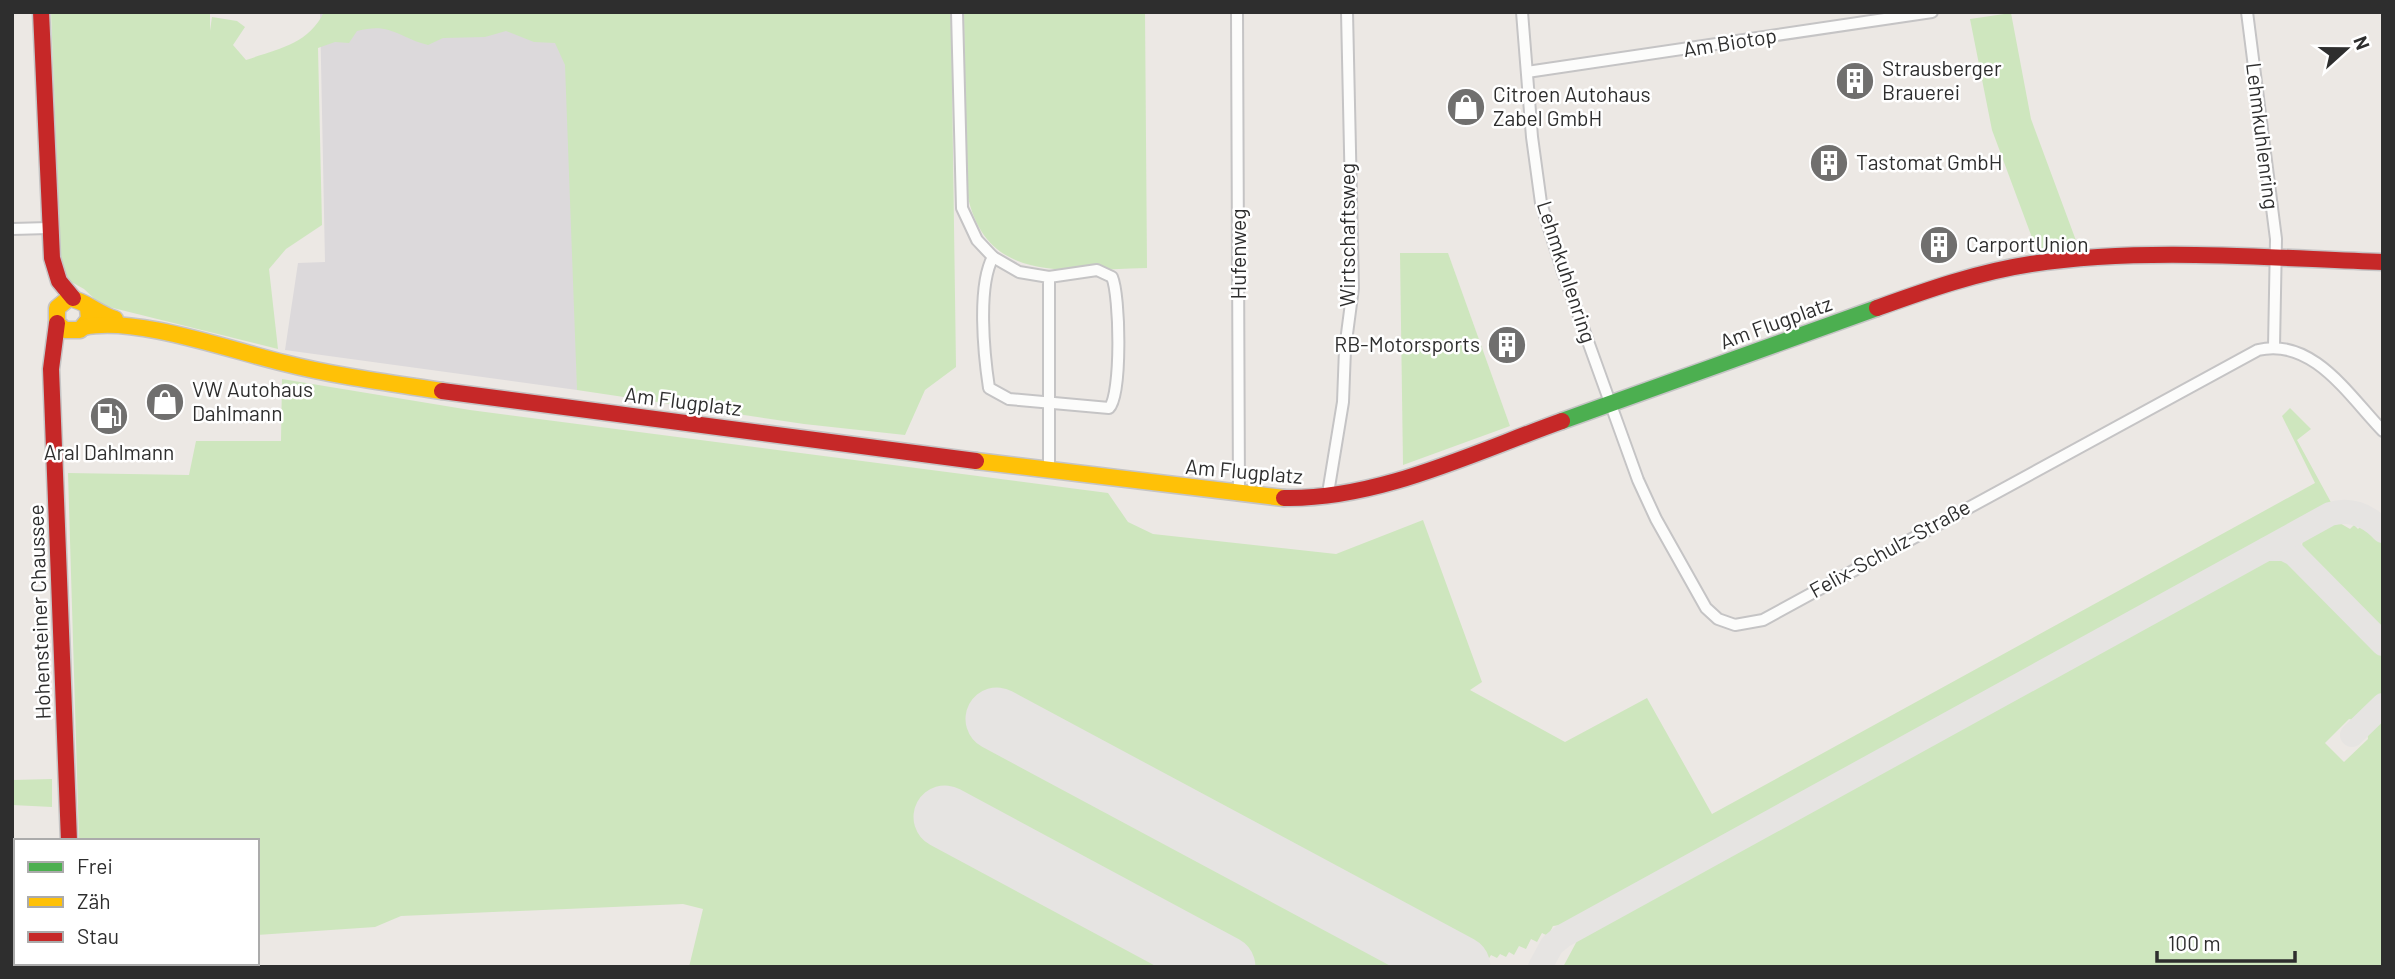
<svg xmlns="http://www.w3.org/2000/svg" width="2395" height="979" font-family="Barlow,sans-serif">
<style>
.industrial{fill:#dcd9db}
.green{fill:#cee6be}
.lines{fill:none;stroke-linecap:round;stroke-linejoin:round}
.taxiway{stroke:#e6e4e2;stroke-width:24}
.runway{stroke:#e6e4e2;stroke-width:63}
.street-casing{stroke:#c5c4c5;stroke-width:14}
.fast-casing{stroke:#c5c4c5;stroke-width:19}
.slow-casing{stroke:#c5c4c5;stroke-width:19}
.jam-casing{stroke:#c5c4c5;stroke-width:19}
.street{stroke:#fcfcfb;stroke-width:10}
.fast{stroke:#4caf50;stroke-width:16}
.slow{stroke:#ffc107;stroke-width:16}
.jam{stroke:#c62828;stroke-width:16}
.labels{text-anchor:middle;stroke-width:5;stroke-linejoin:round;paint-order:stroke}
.street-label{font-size:21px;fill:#2e2e2e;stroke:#fff}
.poi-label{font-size:21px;fill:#2e2e2e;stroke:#fff;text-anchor:start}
</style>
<rect width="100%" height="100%" fill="#ece8e4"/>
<polygon class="industrial" points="320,12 574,12 577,390 285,350 298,263 325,262"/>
<g class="green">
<path d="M51 12H210V31L212 17 237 21 245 27 233 45 246 60C277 49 308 45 324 12H951L956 367 925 390 905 435 804 424 577 390 565 65 555 43 534 42 506 31 485 37 443 38 428 45C397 37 391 22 357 31L349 43 335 42 318 48 322 225 286 249 269 269 278 349 101 305 84 289 66 279 62 281 51 167 57 166Z"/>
<path d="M964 12H1145L1147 268C1069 269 982 288 966 187Z"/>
<polygon points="2011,13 2031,119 2078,246 2037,251 1992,130 1970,19"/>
<polygon points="1400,253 1448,253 1510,426 1403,465"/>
<polygon points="282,379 470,410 1108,493 1128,522 1153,534 1336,554 1423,520 1482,682 1470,690 1565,742 1647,698 1712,814 2315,483 2282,416 2290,408 2311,429 2297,440 2333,506 1562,929 1560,925 1553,926 1548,936 1542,933 1537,942 1531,939 1526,949 1519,946 1514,955 1509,952 1506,957 1500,954 1497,958 1491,955 1488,960 1070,736 1075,726 1012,693 983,746 1038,776 1043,766 1418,967 689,967 703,909 683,904 401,916 375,927 257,935 257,841 79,841 68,473 189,475 196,441 281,441"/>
<path d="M2327 522 2330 526 2338 522 2350 529 2354 525 2358 529 2362 525 2366 529 2369 525 2383 539V631L2303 550C2299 533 2315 529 2327 522Z"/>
<polygon points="2279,557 2293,563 2383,655 2383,698 2359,721 2349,719 2325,743 2344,762 2368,739 2367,729 2383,713 2383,967 1563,967 1578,939 1575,938 2264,559"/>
<polygon points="52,779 52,807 12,805 12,780"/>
</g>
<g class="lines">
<g class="taxiway">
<polyline points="2267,549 2284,549 2294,554 2383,644"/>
<polyline points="2352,735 2383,705"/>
<path d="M1540 967 1552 945 1563 936 2330 514C2351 508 2368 515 2383 531"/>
</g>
<g class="runway">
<polyline points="997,719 1459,967"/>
<polyline points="945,817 1224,967"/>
</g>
<g class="street-casing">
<g id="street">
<polyline points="957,12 962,208 977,240 993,257 1019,272 1049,277 1049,470"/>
<polyline points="1237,12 1239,495"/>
<path d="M1522 12 1532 137 1541 203 1563 272 1638 480 1656 519 1706 608 1718 619 1735 625 1763 620 2258 350C2313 337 2349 396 2383 431"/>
<polyline points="2247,12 2276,239 2274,347"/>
<polyline points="1527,72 1932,12"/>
<polyline points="12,229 49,228"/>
<path d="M993 257C977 286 984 355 989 388L1009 399 1109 408C1122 395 1120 295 1112 277L1097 270 1049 277"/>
<polyline points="1330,497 1329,487 1343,402 1345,349 1353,288 1347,12"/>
</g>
</g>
<g class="fast-casing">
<g id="fast">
<polyline points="1562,421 1877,308"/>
<polyline points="74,963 74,967"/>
</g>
</g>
<g class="slow-casing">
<g id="slow">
<path d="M88 308 89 319 80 330H65L57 323V308L69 298C86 301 98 314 115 319"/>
<path d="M84 327C136 316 230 350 284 363 335 376 390 383 442 391"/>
<polyline points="976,461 1284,498"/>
</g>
</g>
<g class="jam-casing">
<g id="jam">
<polyline points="41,12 52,258 59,281 73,298"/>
<path d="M1877 308C1927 290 1978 272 2031 264 2147 247 2266 258 2383 262"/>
<polyline points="57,323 51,369 69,841"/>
<polyline points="442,391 976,461"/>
<path d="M1284 498C1378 500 1475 452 1562 421"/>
</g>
</g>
<use href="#street" class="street"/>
<use href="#fast" class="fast"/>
<use href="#slow" class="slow"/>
<use href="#jam" class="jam"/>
</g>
<defs>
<g id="building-disc" transform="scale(2.0125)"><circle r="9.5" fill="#706f6e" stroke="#fff"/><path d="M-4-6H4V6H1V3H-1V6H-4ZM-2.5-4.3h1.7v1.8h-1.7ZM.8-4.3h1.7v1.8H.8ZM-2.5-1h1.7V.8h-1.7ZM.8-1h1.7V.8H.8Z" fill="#fff"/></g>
<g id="shop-disc" transform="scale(2.0125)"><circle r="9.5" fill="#706f6e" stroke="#fff"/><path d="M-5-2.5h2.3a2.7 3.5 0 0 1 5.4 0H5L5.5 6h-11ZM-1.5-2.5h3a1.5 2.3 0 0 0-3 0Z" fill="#fff"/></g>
<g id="fuel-disc" transform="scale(2.0125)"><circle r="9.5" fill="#706f6e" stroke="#fff"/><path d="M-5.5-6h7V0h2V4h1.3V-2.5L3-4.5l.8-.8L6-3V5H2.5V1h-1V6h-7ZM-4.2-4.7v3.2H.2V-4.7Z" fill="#fff"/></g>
</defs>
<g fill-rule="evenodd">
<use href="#building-disc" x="1855" y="81"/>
<use href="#shop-disc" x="1466" y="107"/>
<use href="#building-disc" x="1829" y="163"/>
<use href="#building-disc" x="1939" y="245"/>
<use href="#building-disc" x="1507" y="345"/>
<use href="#shop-disc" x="165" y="402"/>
<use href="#fuel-disc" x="109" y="416"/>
</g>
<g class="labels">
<g class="street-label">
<text transform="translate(1730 43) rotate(-9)" y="7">Am Biotop</text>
<text transform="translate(2262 136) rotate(83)" y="7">Lehmkuhlenring</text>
<text transform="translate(1348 235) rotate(-90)" y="7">Wirtschaftsweg</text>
<text transform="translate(1239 254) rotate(-90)" y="7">Hufenweg</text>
<text transform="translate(1566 272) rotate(72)" y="7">Lehmkuhlenring</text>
<text transform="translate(1776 323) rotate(-20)" y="7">Am Flugplatz</text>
<text transform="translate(683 402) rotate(7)" y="7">Am Flugplatz</text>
<text transform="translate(1244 472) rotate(5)" y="7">Am Flugplatz</text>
<text transform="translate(1890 549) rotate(-29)" y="7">Felix-Schulz-Straße</text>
<text transform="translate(40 612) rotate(-92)" y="7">Hohensteiner Chaussee</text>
</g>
<g class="poi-label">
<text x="1882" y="76">Strausberger<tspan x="1882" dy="24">Brauerei</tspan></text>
<text x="1493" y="102">Citroen Autohaus<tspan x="1493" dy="24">Zabel GmbH</tspan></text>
<text x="1856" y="170">Tastomat GmbH</text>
<text x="1966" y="252">CarportUnion</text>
<text x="1480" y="352" text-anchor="end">RB-Motorsports</text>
<text x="192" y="397">VW Autohaus<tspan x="192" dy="24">Dahlmann</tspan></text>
<text x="109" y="460" text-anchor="middle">Aral Dahlmann</text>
</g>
</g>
<rect width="2395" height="979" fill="none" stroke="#2e2e2e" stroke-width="28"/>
<rect x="14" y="839" width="245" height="126" fill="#ffffff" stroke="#ababab" stroke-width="2"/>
<rect x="28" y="862" width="35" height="10" fill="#4caf50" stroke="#ababab" stroke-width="2"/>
<text x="77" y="874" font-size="21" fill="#2e2e2e">Frei</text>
<rect x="28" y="897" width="35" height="10" fill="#ffc107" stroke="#ababab" stroke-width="2"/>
<text x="77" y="909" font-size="21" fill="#2e2e2e">Zäh</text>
<rect x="28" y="932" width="35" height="10" fill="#c62828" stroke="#ababab" stroke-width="2"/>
<text x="77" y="944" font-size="21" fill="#2e2e2e">Stau</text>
<g transform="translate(2346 49) rotate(69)" stroke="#ffffff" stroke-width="5" paint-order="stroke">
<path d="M0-5L12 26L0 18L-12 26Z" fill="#2e2e2e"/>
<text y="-10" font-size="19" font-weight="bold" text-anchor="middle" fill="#2e2e2e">N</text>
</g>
<path d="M2157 951v10h138v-10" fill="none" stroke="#2e2e2e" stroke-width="3.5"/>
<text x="2168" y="951" font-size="21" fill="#2e2e2e" stroke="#ffffff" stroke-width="5" paint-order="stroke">100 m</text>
</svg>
